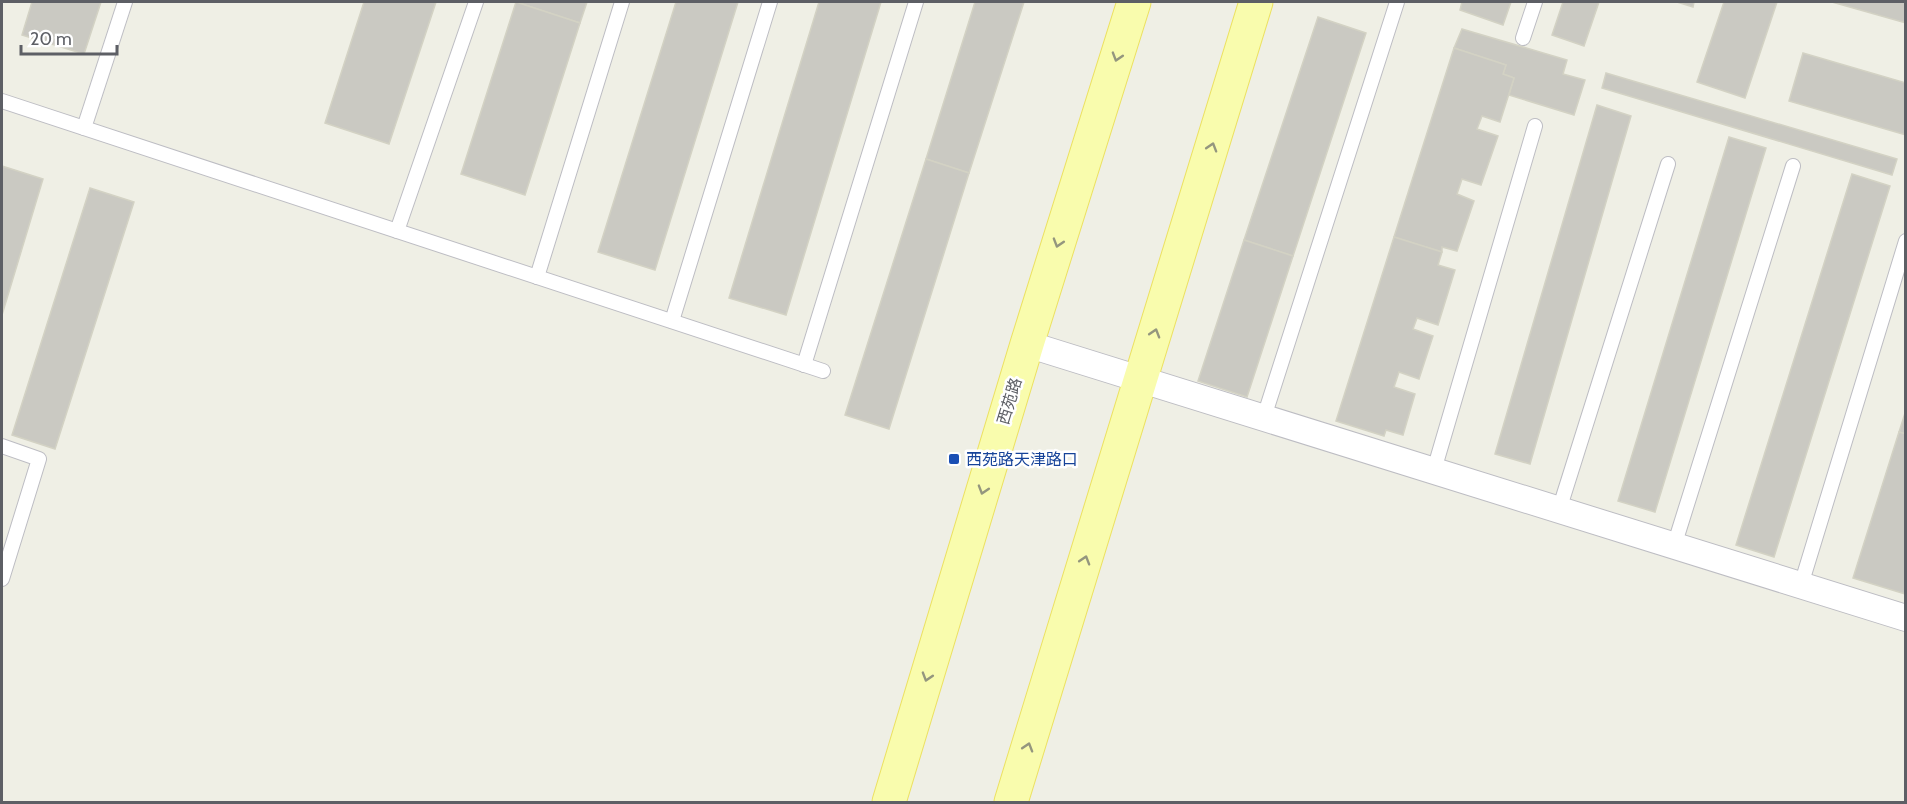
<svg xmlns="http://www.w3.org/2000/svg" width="1907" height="804" font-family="Cabin,'Noto Sans SC',sans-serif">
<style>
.building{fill:#cac9c2;stroke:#d3d2c4;stroke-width:1.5}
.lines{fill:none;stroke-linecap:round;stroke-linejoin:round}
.lane-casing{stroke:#bdbdc3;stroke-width:16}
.street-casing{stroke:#bdbdc3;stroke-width:28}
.primary-casing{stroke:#ece161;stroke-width:35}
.lane{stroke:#fff;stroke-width:14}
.street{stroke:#fff;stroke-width:26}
.primary{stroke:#f9fcad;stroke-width:33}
.oneway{stroke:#94967e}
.transit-dot{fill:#1a4fb4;stroke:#fff;stroke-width:2}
.labels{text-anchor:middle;stroke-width:5;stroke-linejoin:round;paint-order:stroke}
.street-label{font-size:16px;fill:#5d5f65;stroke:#fff}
.transit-label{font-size:16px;fill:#164399;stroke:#fff;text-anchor:start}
</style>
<rect width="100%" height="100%" fill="#efefe5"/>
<g class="building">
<polygon points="32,2 101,2 84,54 22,35"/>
<polygon points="364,2 436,2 389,144 325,123"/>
<polygon points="516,2 587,2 580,23"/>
<polygon points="516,2 580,23 525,195 461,174"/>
<polygon points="676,2 738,2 655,270 598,252"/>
<polygon points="819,2 881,2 786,315 729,298"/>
<polygon points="975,2 1024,2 969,173 926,159"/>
<polygon points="1462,2 1511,2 1503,25 1460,10"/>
<polygon points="1563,2 1599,2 1584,46 1552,35"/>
<polygon points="1677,2 1694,2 1693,7"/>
<polygon points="1724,2 1777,2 1745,98 1697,82"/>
<polygon points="1832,2 1906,2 1906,23"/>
<polygon points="1318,17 1366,33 1293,256 1244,240"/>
<polygon points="1462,29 1567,60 1563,74 1585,80 1574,115 1509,95 1514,78 1503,74 1506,65 1454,48"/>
<polygon points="1454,48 1506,65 1503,74 1514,78 1500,122 1482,116 1477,129 1498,136 1481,185 1462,179 1457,194 1474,201 1457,251 1442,247 1442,252 1394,237"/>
<polygon points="1803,53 1906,83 1906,135 1789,101"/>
<polygon points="1606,73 1897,159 1892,175 1602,88"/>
<polygon points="1597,105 1631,116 1530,464 1495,454"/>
<polygon points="1729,137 1766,148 1655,512 1618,501"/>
<polygon points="926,159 969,173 889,429 845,415"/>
<polygon points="2,166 43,179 2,315"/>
<polygon points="1852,174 1890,186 1774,557 1736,545"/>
<polygon points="90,188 134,202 55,449 12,435"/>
<polygon points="1394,237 1442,252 1438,265 1455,270 1438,325 1417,318 1413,329 1433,336 1419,379 1399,372 1394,387 1415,394 1403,435 1386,430 1384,436 1336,421"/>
<polygon points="1244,240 1293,256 1247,397 1198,381"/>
<polygon points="1906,410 1906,434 1899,432"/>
<polygon points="1899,432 1906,434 1905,594 1853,578"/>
</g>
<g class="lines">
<g class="lane-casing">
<g id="lane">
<polyline points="1523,38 1535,2"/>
<polyline points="2,101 823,371"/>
<polyline points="84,128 125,2"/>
<polyline points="397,231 476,2"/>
<polyline points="537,277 622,2"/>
<polyline points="672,321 770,2"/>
<polyline points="804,365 916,2"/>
<polyline points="1264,417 1397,2"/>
<polyline points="2,446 39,459 2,579"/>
<polyline points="1434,470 1535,126"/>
<polyline points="1559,510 1668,164"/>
<polyline points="1674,546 1793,166"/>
<polyline points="1801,585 1906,241"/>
</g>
</g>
<g class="street-casing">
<polyline id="street" points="1027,344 1906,618"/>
</g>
<g class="primary-casing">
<g id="primary">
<polyline points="889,802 1027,344 1134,2"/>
<polyline points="1011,802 1256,2"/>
</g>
</g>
<use href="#lane" class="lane"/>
<use href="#street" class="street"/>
<use href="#primary" class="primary"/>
</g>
<defs><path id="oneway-chevron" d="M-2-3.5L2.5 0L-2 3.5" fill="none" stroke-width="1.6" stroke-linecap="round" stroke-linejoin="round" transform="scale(1.5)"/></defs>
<g class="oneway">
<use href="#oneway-chevron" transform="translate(1117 57) rotate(107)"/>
<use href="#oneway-chevron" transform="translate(1212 147) rotate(-73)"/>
<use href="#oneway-chevron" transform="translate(1058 243) rotate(107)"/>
<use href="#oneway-chevron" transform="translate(1155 333) rotate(-73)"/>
<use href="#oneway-chevron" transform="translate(983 490) rotate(107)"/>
<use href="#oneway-chevron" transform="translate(1085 560) rotate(-73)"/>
<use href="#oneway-chevron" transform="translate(927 677) rotate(107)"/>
<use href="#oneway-chevron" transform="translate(1028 747) rotate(-73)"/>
</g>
<rect class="transit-dot" x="948" y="453" width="12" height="12" rx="3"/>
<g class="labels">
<g class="street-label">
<text transform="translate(1009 401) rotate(-73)" y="6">西苑路</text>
</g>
<g class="transit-label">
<text x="966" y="465">西苑路天津路口</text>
</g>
</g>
<rect width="1907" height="804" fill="none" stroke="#5d5f65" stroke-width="6"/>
<path d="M21 45v9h96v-9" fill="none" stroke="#5d5f65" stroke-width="3"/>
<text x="30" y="45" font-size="18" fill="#5d5f65" stroke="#ffffff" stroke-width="4.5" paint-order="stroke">20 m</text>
</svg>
